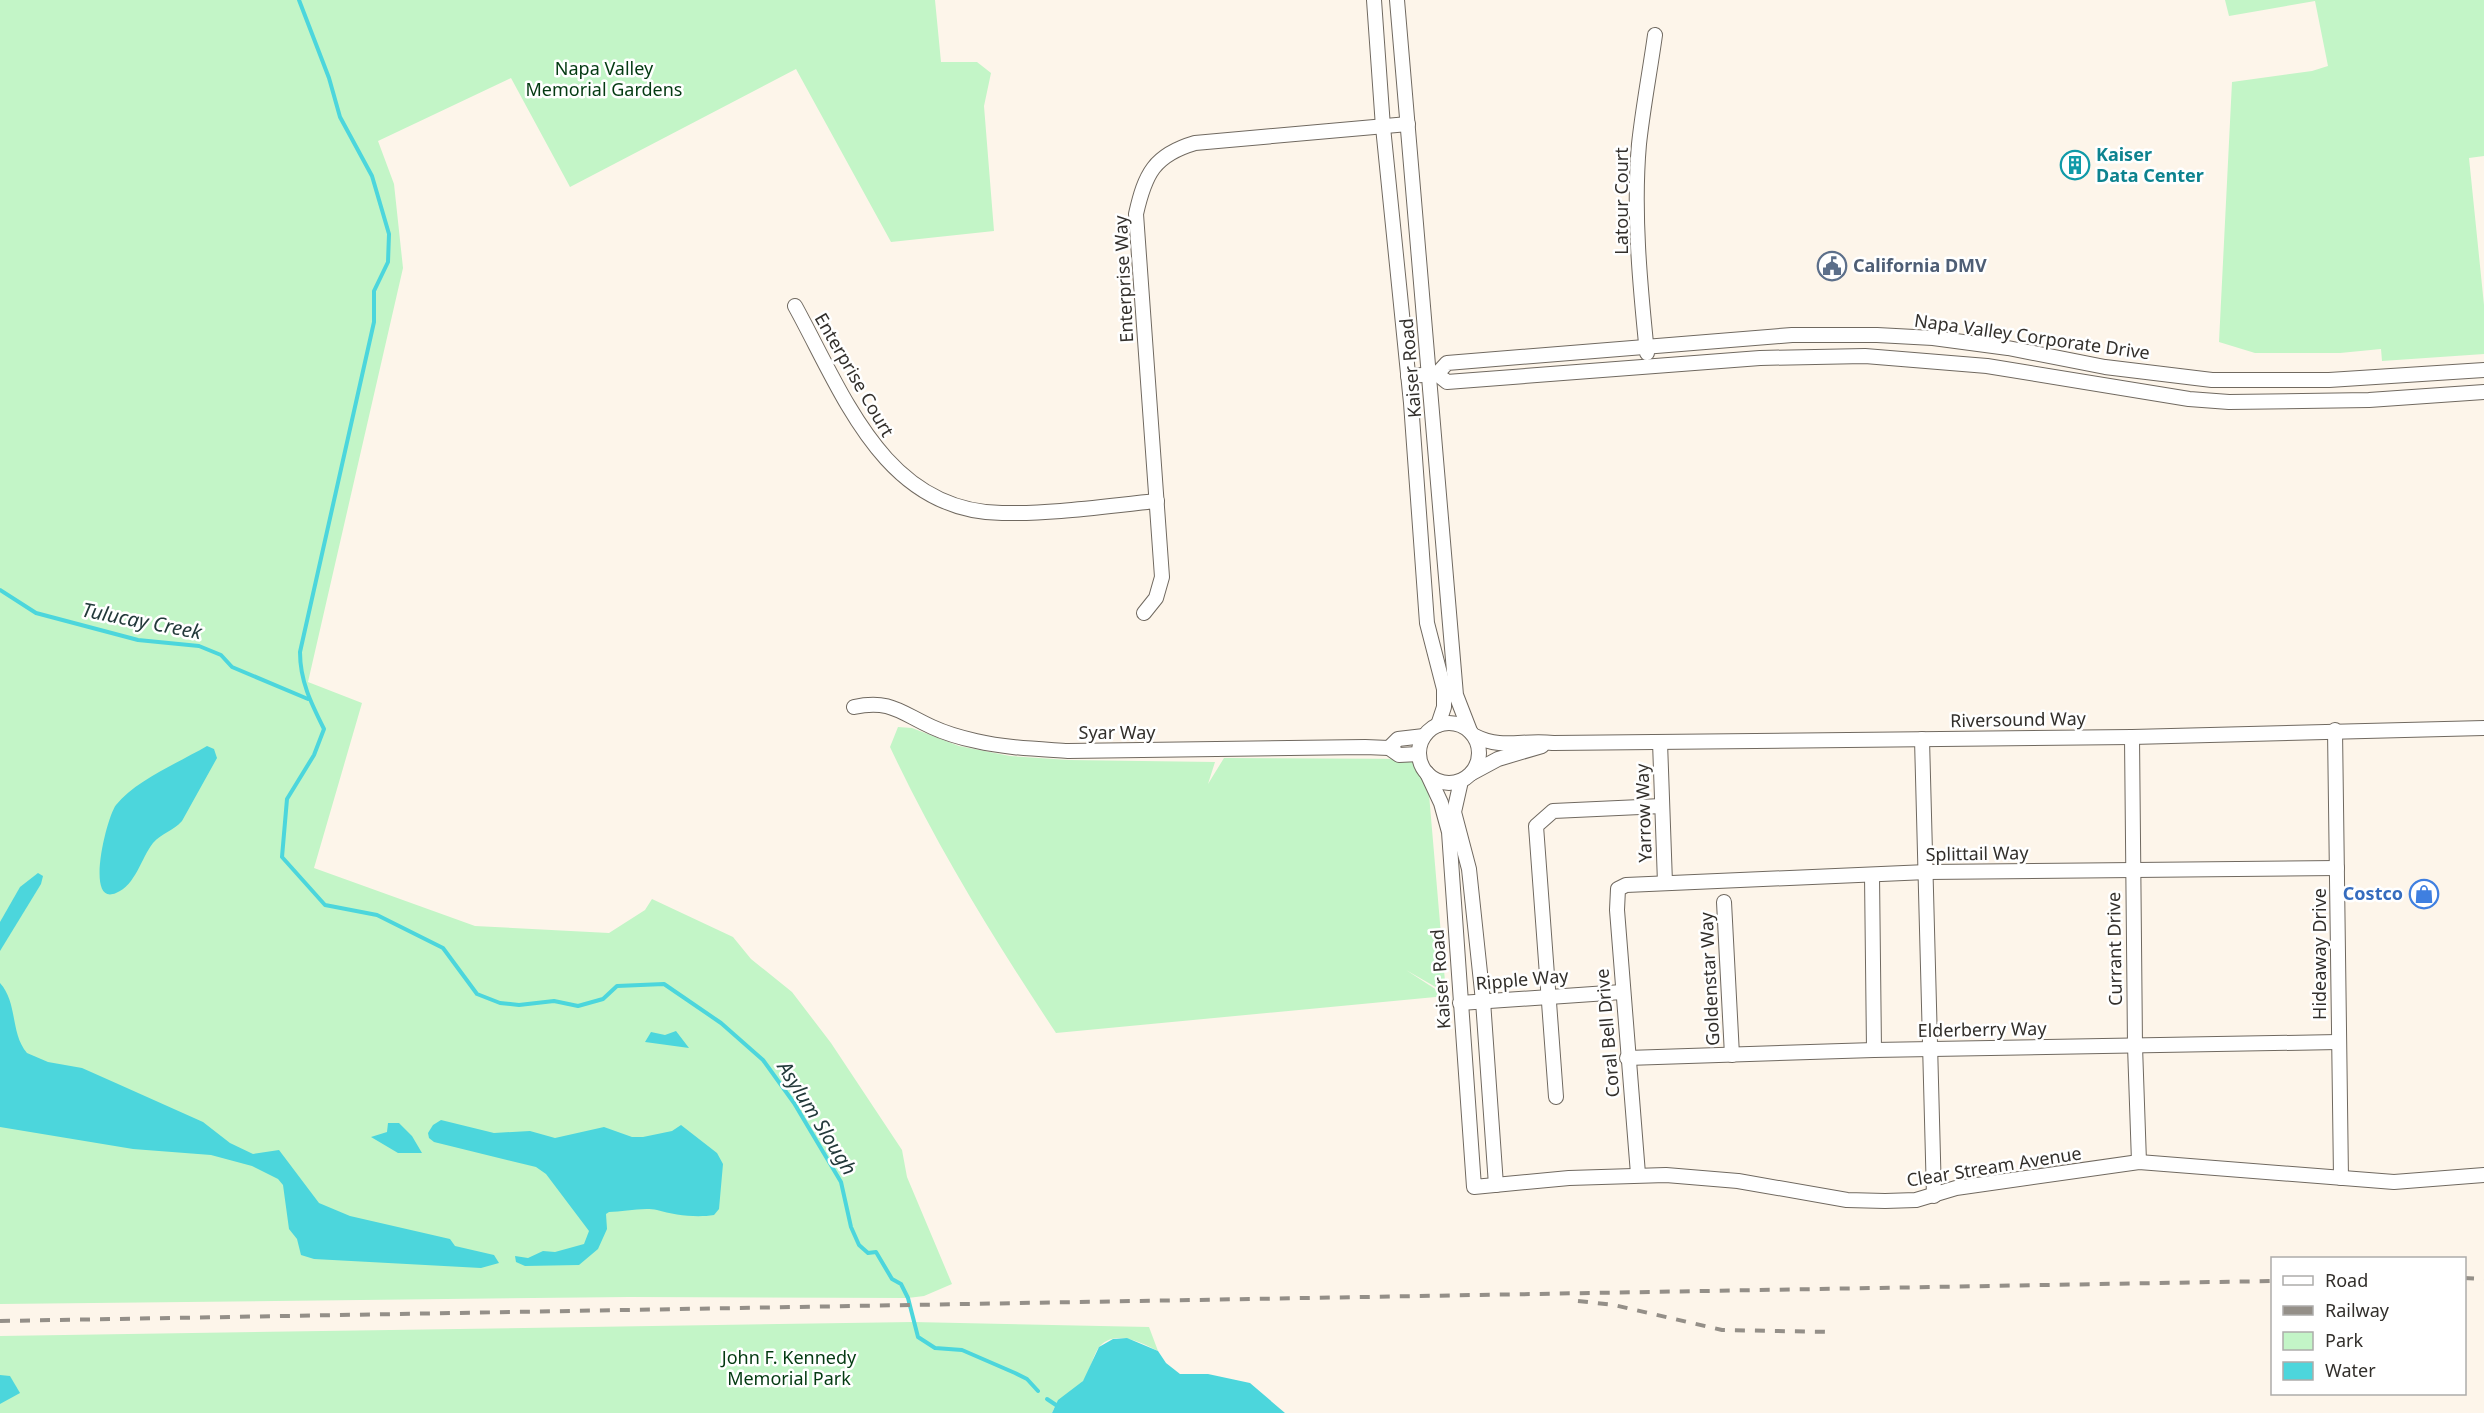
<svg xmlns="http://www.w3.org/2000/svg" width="2484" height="1413" font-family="'Noto Sans',sans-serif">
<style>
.green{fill:#c3f5c7}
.water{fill:#4cd6dc}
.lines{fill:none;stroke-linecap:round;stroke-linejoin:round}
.stream{stroke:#4cd6dc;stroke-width:4}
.minor-casing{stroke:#706960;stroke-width:16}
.minor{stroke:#fff;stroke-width:14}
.rail{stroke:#948f88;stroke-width:4;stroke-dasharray:10 10;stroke-linecap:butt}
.labels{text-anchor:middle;stroke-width:5;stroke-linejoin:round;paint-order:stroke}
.park-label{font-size:18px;fill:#033a11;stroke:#fff}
.culture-label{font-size:18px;font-weight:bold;fill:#0d838f;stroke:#fff;text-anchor:start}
.street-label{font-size:18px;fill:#322f2b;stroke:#fff}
.service-label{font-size:18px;font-weight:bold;fill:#4e5e75;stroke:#fff;text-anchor:start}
.shop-label{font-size:18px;font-weight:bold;fill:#366cbe;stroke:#fff;text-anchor:end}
.water-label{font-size:20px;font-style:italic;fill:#22393a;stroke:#fff}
</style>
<rect width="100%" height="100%" fill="#fdf5ea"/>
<g class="green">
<polygon points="0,0 935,0 941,62 977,62 991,73 984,106 994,231 891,242 796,69 570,187 511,78 378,141 394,184 403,268 308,682 362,703 314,868 475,926 609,933 645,910 652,899 733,937 751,959 792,992 831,1043 902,1150 907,1177 952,1284 924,1296 908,1298 629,1297 0,1304"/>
<polygon points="2225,0 2484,0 2484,156 2469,158 2484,305 2484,354 2382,361 2381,349 2340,353 2255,353 2219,342 2232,82 2312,71 2328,66 2315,1 2229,16"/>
<path d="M898 727 912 728 959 746 1010 756 1069 760 1215 762 1208 784 1224 758 1426 759 1446 993 1406 970 1446 996 1056 1033C995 941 937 847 890 747Z"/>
<path d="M913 1322 1149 1327 1158 1351C1142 1343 1116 1329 1100 1346 1094 1352 1090 1371 1084 1380 1074 1393 1059 1395 1052 1413H0V1336Z"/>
</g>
<g class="water">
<path d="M207 746 214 749 217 758 182 821C173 831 162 833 153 843 141 858 136 885 116 893 84 907 107 816 116 805 136 780 178 763 207 746Z"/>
<polygon points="38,873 43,876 41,884 0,951 0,922 20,887"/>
<path d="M0 983C18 1003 10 1033 27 1053L48 1062 82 1068 118 1084 203 1122 230 1143 253 1154 279 1150 319 1203 350 1216 450 1239 455 1246 494 1255 499 1263 481 1268 314 1259 301 1255 297 1239 289 1229 283 1185 278 1179 252 1166 211 1155 133 1149 0 1127Z"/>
<polygon points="676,1031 689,1048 645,1042 651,1032 665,1035"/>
<path d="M441 1120 494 1133 530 1131 555 1138 604 1127 632 1137H643L672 1131 681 1125 717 1153 723 1164 719 1209 714 1215C696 1218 674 1215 657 1210 643 1207 623 1212 609 1212L606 1214 607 1229 598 1249 579 1265 525 1266 516 1262 515 1256 528 1258 543 1251 555 1252 584 1244 589 1231 546 1174 536 1167 434 1142 429 1138 428 1133 433 1125Z"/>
<polygon points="388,1123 399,1123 412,1136 422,1153 398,1153 371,1137 387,1132"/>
<polygon points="1127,1338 1158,1351 1166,1363 1180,1374 1208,1374 1250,1383 1285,1413 1052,1413 1058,1400 1083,1381 1099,1347 1113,1339"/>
<polygon points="0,1375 10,1376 20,1393 0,1404"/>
</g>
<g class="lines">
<g class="stream">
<path d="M299 0 329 78 340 117 372 176 389 234 388 262 374 291V322L300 652C300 681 311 703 324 729L314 755 287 799 282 857 325 905 377 915 443 948 477 994 500 1003 519 1005 554 1001 578 1006 603 999 617 986 664 984 721 1023 763 1060 794 1103 841 1182 851 1227 859 1245 868 1253 876 1252 892 1279 901 1284 908 1298 918 1337 935 1348 962 1350 1015 1373 1027 1379 1038 1391"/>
<polyline points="0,590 36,613 138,640 199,646 221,655 232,667 308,699"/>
<polyline points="1047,1399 1056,1405"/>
</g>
<g class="minor-casing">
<g id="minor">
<polyline points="1374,0 1383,127 1411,403 1427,623 1444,689 1444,707 1438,725"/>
<polyline points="1397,0 1456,695 1470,731"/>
<path d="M795 306C843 393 884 512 1002 513 1053 514 1106 506 1157 501"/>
<path d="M1647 353C1640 285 1633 212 1639 144 1643 107 1650 71 1655 35"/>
<polyline points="1437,374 1447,363 1792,335 1877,335 1933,338 2008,348 2105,367 2212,380 2329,380 2484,370"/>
<polyline points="1408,376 1437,374 1447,382 1760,358 1865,356 1987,366 2189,399 2229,402 2369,400 2484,392"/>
<path d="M1144 613 1156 598 1162 577 1136 214C1145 174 1154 155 1195 143L1408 124"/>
<path d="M854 707C890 699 901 713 932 727 945 733 962 738 976 741 1006 748 1038 749 1068 751L1365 747 1389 748 1399 755 1419 754"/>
<circle cx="1449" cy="753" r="30"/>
<polyline points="2335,730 2341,1178"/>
<path d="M1475 736C1502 750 1524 739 1553 743L2132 737 2484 728"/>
<polyline points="2132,737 2135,1046 2139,1162"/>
<polyline points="1922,739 1934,1196"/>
<polyline points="1660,742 1665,883"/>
<polyline points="1389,748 1398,739 1424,736"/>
<polyline points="1427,773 1441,803 1449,832 1474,1187 1569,1178 1666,1175 1738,1181 1847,1200 1885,1201 1916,1200 1956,1188 2139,1162 2394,1182 2484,1175"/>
<polyline points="1472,773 1498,759 1542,746"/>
<polyline points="1461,781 1454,812 1469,869 1483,1001 1496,1185"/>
<polyline points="1872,875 1874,1050"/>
<polyline points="1724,902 1732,1055"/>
<polyline points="1460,1003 1622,992"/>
<polyline points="1627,1058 1874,1050 2338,1042"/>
<polyline points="1556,1097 1536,826 1553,811 1662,806"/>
<polyline points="1638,1174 1617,910 1618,889 1626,885 1927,872 2337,868"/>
</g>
</g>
<use href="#minor" class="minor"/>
<g class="rail">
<polyline points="2464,1278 2484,1279"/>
<polyline points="1578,1301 1614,1305 1722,1330 1833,1332"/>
<polyline points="0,1321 2272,1281"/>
</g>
</g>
<defs>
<g id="building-ring" transform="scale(1.5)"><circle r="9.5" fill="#fff" stroke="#0f9aa8" stroke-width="1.5"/><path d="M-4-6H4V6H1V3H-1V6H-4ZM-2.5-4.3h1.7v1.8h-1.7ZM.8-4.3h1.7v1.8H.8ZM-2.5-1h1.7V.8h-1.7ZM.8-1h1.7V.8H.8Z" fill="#0f9aa8"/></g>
<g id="civic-ring" transform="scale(1.5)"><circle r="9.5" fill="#fff" stroke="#5c6f8a" stroke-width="1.5"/><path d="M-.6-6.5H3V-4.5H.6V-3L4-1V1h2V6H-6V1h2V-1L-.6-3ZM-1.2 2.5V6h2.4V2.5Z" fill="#5c6f8a"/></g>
<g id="shop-ring" transform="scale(1.5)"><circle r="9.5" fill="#fff" stroke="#3f7fe0" stroke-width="1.5"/><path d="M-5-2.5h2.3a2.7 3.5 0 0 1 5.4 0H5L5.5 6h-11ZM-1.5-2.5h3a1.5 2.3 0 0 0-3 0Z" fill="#3f7fe0"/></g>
</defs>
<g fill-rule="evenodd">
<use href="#building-ring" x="2075" y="165"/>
<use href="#civic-ring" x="1832" y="266"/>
<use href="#shop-ring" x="2424" y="894"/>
</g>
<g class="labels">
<g class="park-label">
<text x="604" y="75">Napa Valley<tspan x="604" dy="21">Memorial Gardens</tspan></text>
<text x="789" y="1364">John F. Kennedy<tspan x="789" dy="21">Memorial Park</tspan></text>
</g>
<g class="culture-label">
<text x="2096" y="161">Kaiser<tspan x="2096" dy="21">Data Center</tspan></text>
</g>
<g class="street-label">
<text transform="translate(1622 201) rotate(-90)" y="6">Latour Court</text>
<text transform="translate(1124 279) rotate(-93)" y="6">Enterprise Way</text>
<text transform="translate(2032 337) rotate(8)" y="6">Napa Valley Corporate Drive</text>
<text transform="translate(1411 368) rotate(-95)" y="6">Kaiser Road</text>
<text transform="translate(854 375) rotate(60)" y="6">Enterprise Court</text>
<text transform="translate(2018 720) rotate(-1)" y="6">Riversound Way</text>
<text x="1117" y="739">Syar Way</text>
<text transform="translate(1644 813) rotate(-92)" y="6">Yarrow Way</text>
<text transform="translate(1977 854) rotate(-1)" y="6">Splittail Way</text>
<text transform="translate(2115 949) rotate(-91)" y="6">Currant Drive</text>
<text transform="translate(2320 954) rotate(-90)" y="6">Hideaway Drive</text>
<text transform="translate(1441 979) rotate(-94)" y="6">Kaiser Road</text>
<text transform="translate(1710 979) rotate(-93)" y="6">Goldenstar Way</text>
<text transform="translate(1522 980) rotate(-5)" y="6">Ripple Way</text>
<text transform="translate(1982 1030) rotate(-1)" y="6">Elderberry Way</text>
<text transform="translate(1608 1033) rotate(-95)" y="6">Coral Bell Drive</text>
<text transform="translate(1994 1167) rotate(-9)" y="6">Clear Stream Avenue</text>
</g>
<g class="service-label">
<text x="1853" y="272">California DMV</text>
</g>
<g class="shop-label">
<text x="2403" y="900">Costco</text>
</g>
<g class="water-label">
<text transform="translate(142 621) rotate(11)" y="7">Tulucay Creek</text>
<text transform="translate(817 1118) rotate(58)" y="7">Asylum Slough</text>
</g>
</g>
<rect x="2271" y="1257" width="195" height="138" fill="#ffffff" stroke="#adacaa" stroke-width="1.5"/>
<rect x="2283" y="1276" width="30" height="9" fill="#ffffff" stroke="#adacaa" stroke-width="1.5"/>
<text x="2325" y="1287" font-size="18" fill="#322f2b">Road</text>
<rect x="2283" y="1306" width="30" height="9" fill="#948f88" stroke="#adacaa" stroke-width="1.5"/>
<text x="2325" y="1317" font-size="18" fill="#322f2b">Railway</text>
<rect x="2283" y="1332" width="30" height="18" fill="#c3f5c7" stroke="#adacaa" stroke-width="1.5"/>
<text x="2325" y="1347" font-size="18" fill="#322f2b">Park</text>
<rect x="2283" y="1362" width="30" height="18" fill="#4cd6dc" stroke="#adacaa" stroke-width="1.5"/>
<text x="2325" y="1377" font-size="18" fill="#322f2b">Water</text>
</svg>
